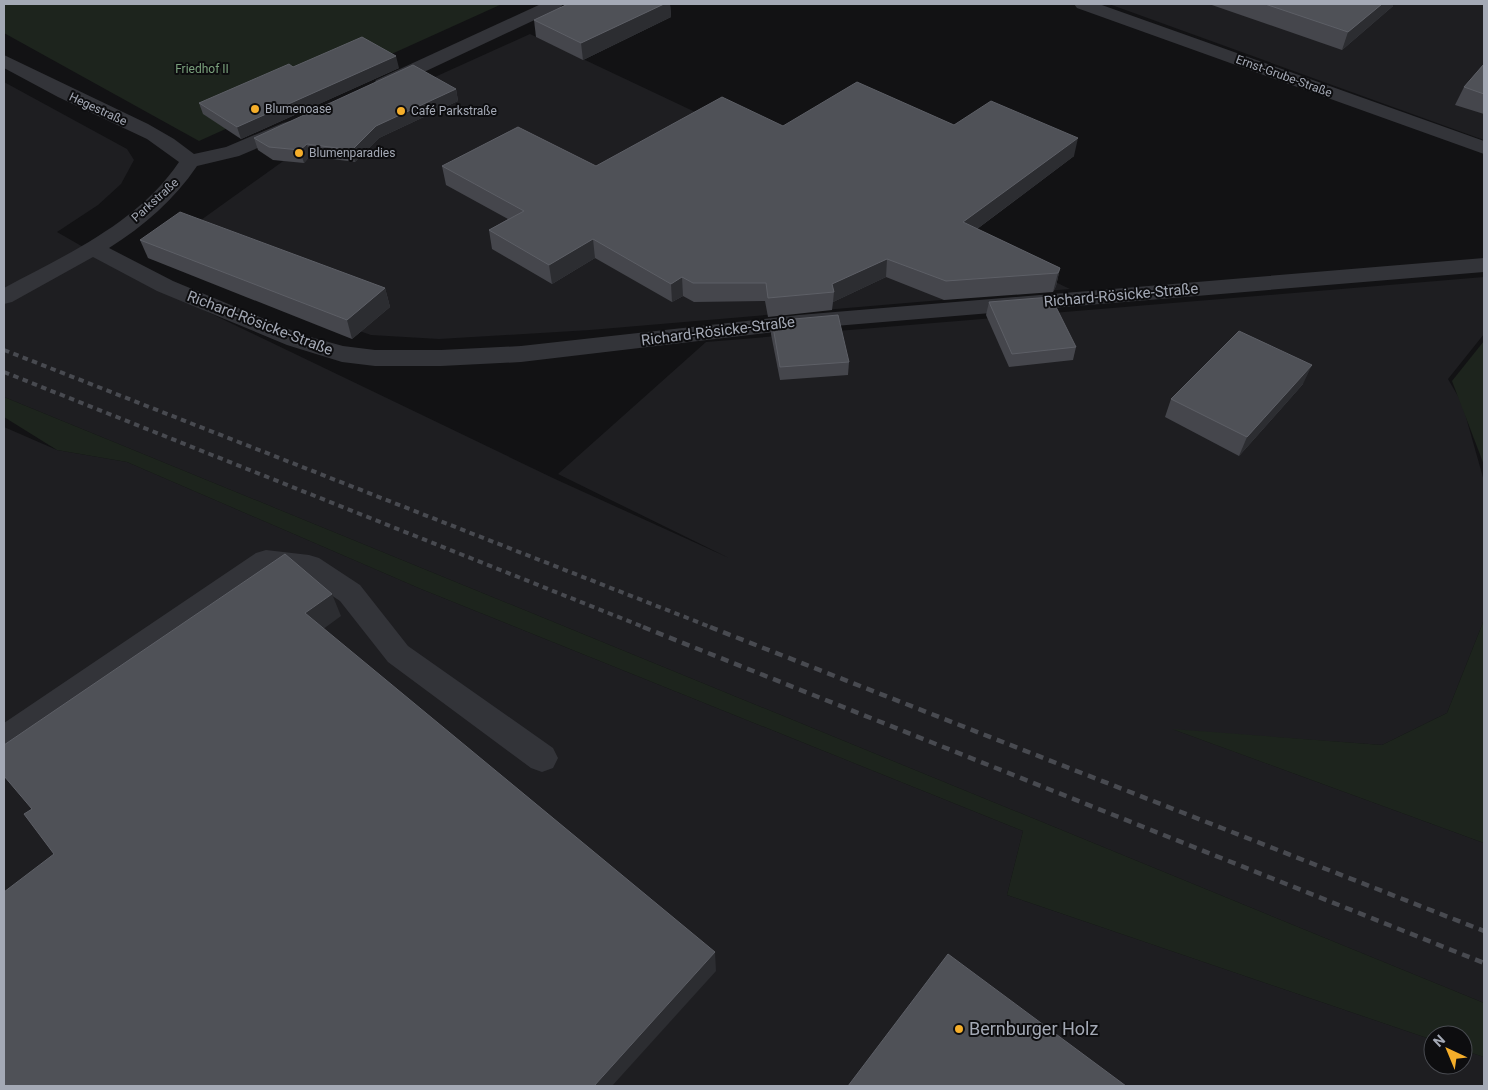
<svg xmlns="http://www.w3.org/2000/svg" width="1488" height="1090" font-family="Roboto,sans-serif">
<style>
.built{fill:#1e1e21}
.green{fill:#1d241d}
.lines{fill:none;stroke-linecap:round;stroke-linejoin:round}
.minor{fill:#333439;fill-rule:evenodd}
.rail-far1{stroke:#484a50;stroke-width:4;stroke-dasharray:5.5 4.5;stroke-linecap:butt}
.rail{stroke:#484a50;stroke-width:4.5;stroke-dasharray:8 6;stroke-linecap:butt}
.wall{fill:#45464c}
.shaded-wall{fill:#2c2d31}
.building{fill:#4f5157;stroke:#5d5f66}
.poi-dot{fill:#f5ae2a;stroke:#0d0d0f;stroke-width:2}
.labels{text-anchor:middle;stroke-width:4;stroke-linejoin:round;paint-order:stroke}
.far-park-label{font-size:12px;fill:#7aa07c;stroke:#0d0d0f}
.far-street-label{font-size:12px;fill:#a4a9b5;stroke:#0d0d0f}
.far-poi-label{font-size:12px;fill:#a4a9b5;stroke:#0d0d0f;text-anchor:start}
.street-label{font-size:15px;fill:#a4a9b5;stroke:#0d0d0f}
.near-poi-label{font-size:18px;fill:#a4a9b5;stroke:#0d0d0f;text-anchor:start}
</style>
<rect width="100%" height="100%" fill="#121214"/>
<g class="built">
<polygon points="1109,4 1484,4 1484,140"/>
<polygon points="530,34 1070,289 590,330 439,339 371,335 148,258 342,119"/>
<polygon points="4,82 127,149 134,160 121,184 98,205 57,232 139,279 555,479 729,558 558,474 706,342 1484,277 1484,334 1448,379 1462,403 1484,481 1484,620 1447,713 1382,745 1175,730 1484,843 1484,1003 4,397"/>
<polygon points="4,427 57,450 127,462 421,589 1023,831 1007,895 1433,1040 1433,1065 1463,1065 1463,1050 1484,1057 1484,1086 4,1086"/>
</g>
<g class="green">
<polygon points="4,4 502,4 199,141 4,33"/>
<polygon points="1484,341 1484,465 1452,381"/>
<polygon points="4,397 1484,1003 1484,1057 1463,1050 1463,1035 1433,1035 1433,1040 1007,895 1023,831 421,589 127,462 57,450 4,417"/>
<polygon points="1484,620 1484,843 1172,729 1382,745 1447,713"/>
</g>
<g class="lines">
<g class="minor">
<polygon points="541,4 563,4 560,8 390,88 383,90 376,88 374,84 376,80"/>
<polygon points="1074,4 1099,4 1484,141 1484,154 1077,8"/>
<path d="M4 55 148 124 174 139 194 154 226 147 283 123 290 121 297 123 300 127 297 131 239 156 197 166C174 200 144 226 109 248L173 281 303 335 343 346 375 350H441L521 346 799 315 1484 258V272L799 329 521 362 441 366H375L342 362 287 345 157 291 93 257 12 302 4 304V288C67 254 138 223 179 162L147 139 58 97 4 68Z"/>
<polygon points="266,550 309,555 319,558 360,585 408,646 553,748 558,758 553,768 542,772 531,768 388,662 340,601 303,576 271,572 15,749 4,753 4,723 256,553"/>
</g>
<g class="rail-far1">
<polyline points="4,350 713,628"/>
<polyline points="4,372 646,628"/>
</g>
<g class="rail">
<polyline points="643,627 1484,963"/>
<polyline points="710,627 1484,931"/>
</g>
</g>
<g class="wall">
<polygon points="568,4 670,4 671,17 583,60 536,37 534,20"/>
<polygon points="1209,4 1393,4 1393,6 1342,50"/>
<polygon points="1484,64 1484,114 1455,105 1464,87"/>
<polygon points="293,67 399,68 241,139 203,114 199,103"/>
<polygon points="456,89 458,101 379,138 355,162 310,156 304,163 273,160 258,150 254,138"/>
<polygon points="954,125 1074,156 977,229 1060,268 1056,286 1053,292 944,300 886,277 833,302 832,310 768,317 765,301 694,302 683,296 672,302 595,258 552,284 492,249 489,230 508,219 446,185 442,166 596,166 783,126"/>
<polygon points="140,240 385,288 390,307 352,339 148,258"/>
<polygon points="989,302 1076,347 1073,360 1009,367 986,315"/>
<polygon points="772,321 849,362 848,375 780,380 771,334"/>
<polygon points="1303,384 1239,456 1165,417 1171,399"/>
</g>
<g class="shaded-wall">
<polygon points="664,4 670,4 671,17 583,60 581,43"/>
<polygon points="1382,4 1393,4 1393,6 1342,50 1348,32"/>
<polygon points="396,56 399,68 241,139 237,127"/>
<polygon points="456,89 458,101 379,138 355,162 352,150 376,126"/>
<polygon points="1078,138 1074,156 961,241 963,222"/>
<polygon points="307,144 310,156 304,163 300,150"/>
<polygon points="593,239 595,258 552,284 549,265"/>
<polygon points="887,259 886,277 833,302 834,292 832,284"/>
<polygon points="1060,268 1056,286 1053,292 1058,273"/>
<polygon points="682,277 683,296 672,302 671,284"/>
<polygon points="385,288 390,307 352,339 347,320"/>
<polygon points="1312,365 1303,384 1239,456 1247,437"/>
<polygon points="332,594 341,616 315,635 305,613"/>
<polygon points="715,952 716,971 612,1086 594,1086"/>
</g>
<g class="building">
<polygon points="568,4 664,4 581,43 534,20"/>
<polygon points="1265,4 1382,4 1348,32"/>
<polygon points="362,37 396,56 237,127 199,103 289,64 293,67"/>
<polygon points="1484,64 1484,94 1464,87"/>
<polygon points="413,65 456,89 376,126 352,150 307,144 300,150 269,147 254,138"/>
<polygon points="857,82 954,125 991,101 1078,138 963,222 1060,268 1058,273 946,281 887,259 832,284 834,292 768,298 766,283 693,283 682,277 671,284 593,239 549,265 489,230 524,211 442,166 518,127 596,166 722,97 783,126"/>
<polygon points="180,212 385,288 347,320 140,240"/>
<polygon points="1051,297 1076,347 1012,354 989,302"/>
<polygon points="838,315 849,362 780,367 772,321"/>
<polygon points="1239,331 1312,365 1247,437 1171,399"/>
<polygon points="285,554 332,594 305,613 715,952 594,1086 4,1086 4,892 54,854 24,814 32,809 4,776 4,745"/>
<polygon points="948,954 1126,1086 848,1086"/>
</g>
<g class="poi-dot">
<circle cx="255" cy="109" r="5"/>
<circle cx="401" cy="111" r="5"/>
<circle cx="299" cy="153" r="5"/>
<circle cx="959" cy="1029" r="5"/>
</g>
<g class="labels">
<g class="far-park-label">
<text x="202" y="73">Friedhof II</text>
</g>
<g class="far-street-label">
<text transform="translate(1284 76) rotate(20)" y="4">Ernst-Grube-Straße</text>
<text transform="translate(98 109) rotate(25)" y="4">Hegestraße</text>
<text transform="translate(155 200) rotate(-42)" y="4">Parkstraße</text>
</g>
<g class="far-poi-label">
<text x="265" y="113">Blumenoase</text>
<text x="411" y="115">Café Parkstraße</text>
<text x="309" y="157">Blumenparadies</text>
</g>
<g class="street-label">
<text transform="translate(1121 295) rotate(-5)" y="5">Richard-Rösicke-Straße</text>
<text transform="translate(260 323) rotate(21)" y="5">Richard-Rösicke-Straße</text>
<text transform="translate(718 331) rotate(-7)" y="5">Richard-Rösicke-Straße</text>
</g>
<g class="near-poi-label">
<text x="969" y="1035">Bernburger Holz</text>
</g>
</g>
<rect width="1488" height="1090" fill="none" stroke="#a4a9b5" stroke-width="10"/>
<g transform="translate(1448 1050) rotate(316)"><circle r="24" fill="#0d0d0f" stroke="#494b51"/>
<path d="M0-4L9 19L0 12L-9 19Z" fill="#f5ae2a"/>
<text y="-8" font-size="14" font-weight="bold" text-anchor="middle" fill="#a4a9b5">N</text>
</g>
</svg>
